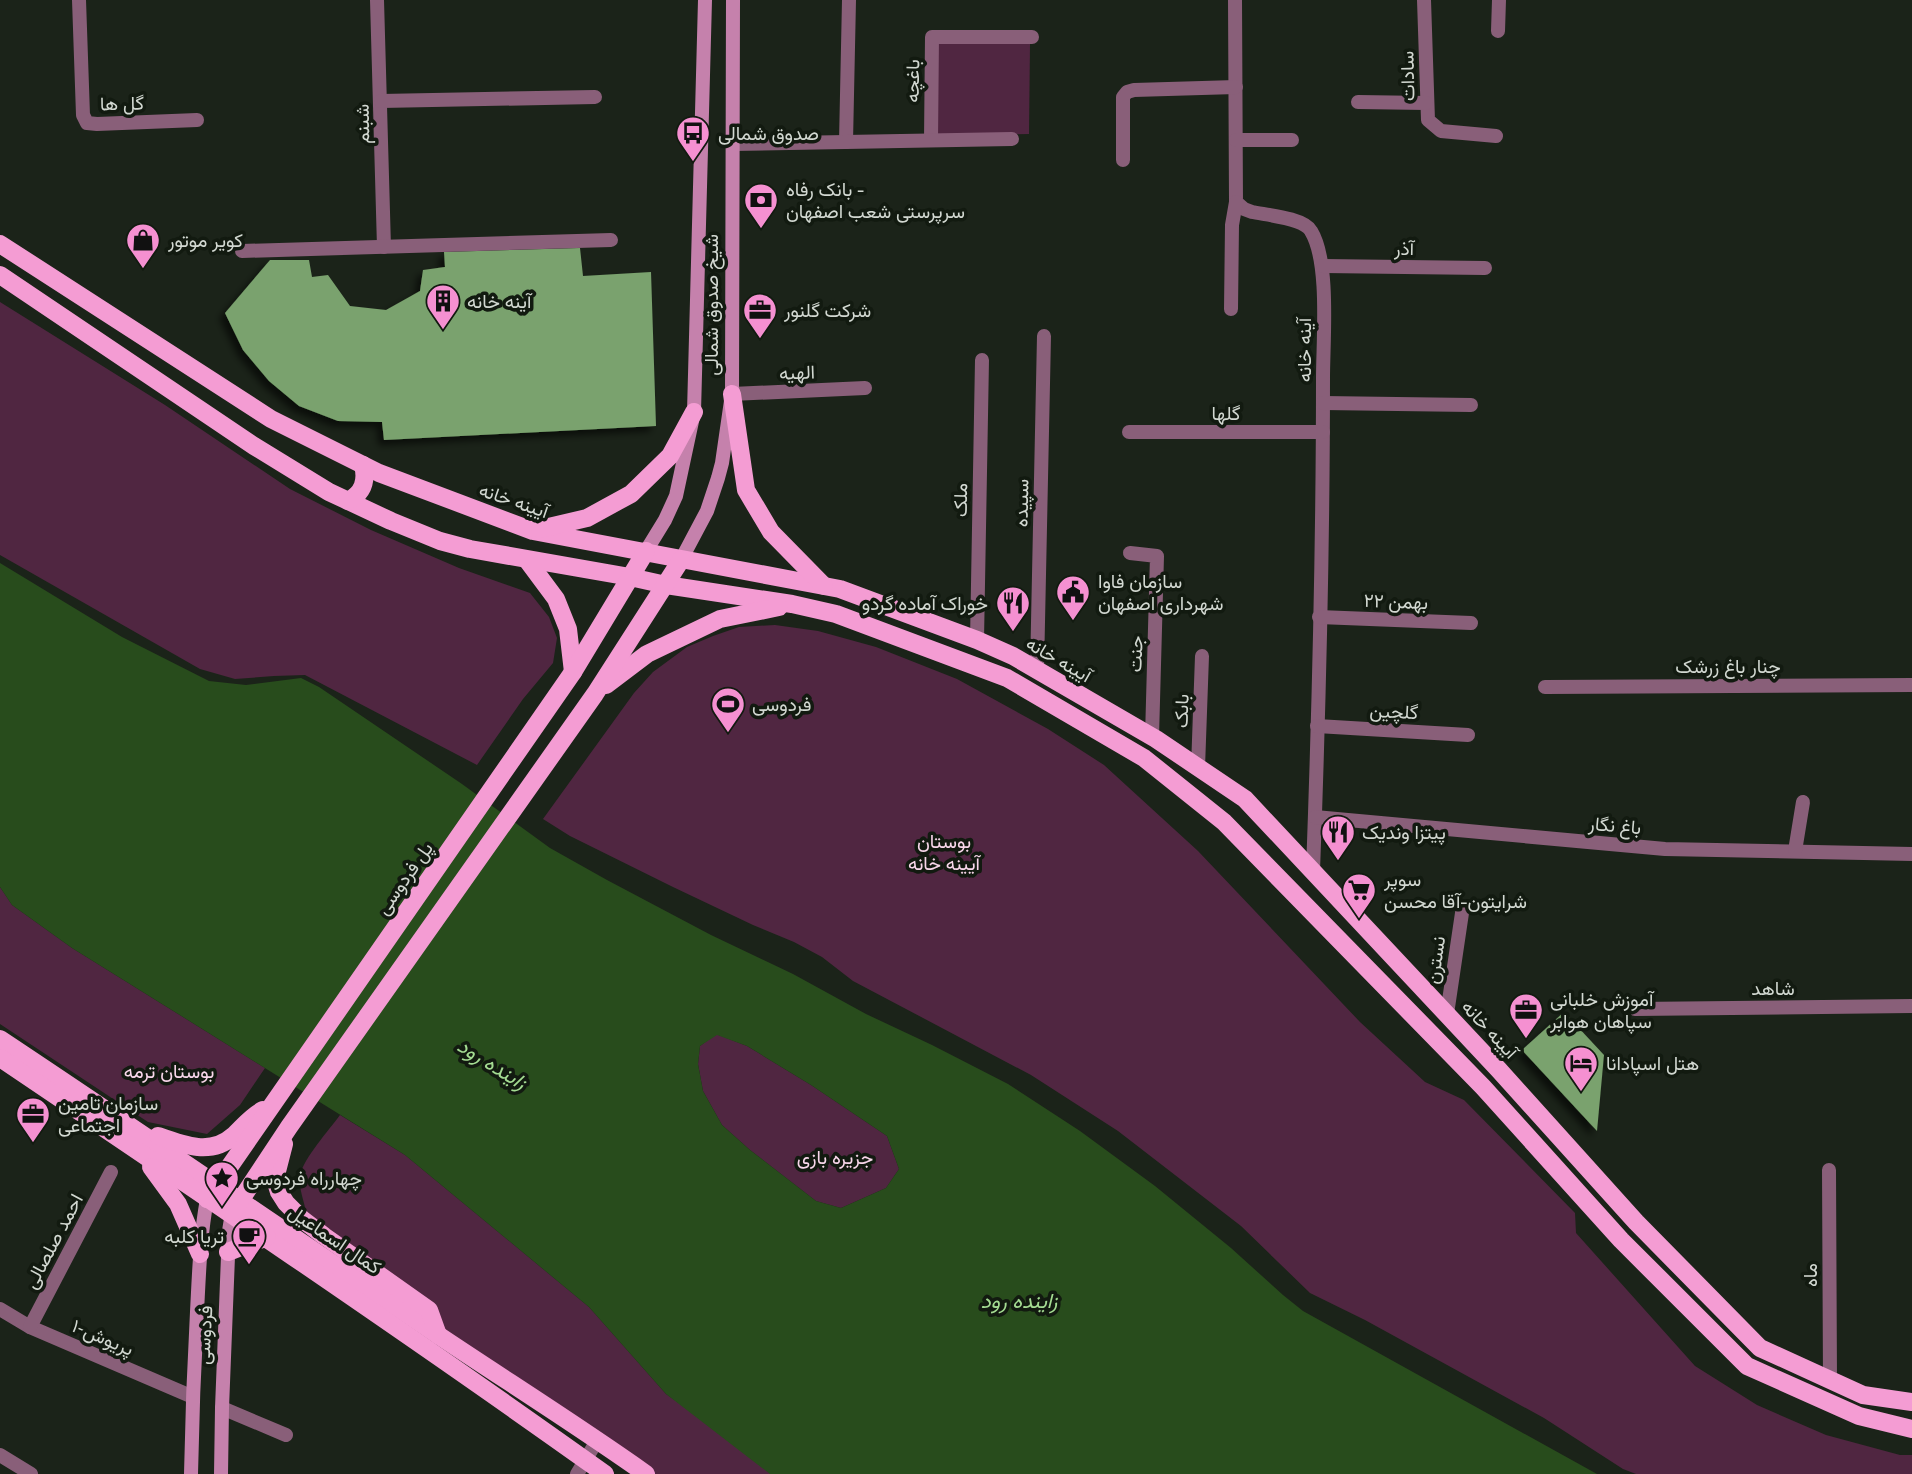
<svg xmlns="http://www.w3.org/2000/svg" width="1912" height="1474" font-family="'Golos Text',Vazirmatn,sans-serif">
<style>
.green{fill:#502641}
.water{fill:#284c1c;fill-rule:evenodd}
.building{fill:#7aa26e;filter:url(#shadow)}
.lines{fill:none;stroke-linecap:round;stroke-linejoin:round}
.street{stroke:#895f79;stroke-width:14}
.secondary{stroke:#c581ac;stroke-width:14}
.primary{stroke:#f49cd3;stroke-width:18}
.labels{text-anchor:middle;stroke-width:7;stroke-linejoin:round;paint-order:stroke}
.street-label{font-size:19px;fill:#d2d8d1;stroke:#121a10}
.poi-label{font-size:19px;fill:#d2d8d1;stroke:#121a10;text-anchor:start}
.park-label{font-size:19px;fill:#f9d7eb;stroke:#121a10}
.water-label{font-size:21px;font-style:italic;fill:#a4dc92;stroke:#121a10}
</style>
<defs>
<filter id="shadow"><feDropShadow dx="-5.5" dy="5.5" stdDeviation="3.5" flood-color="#0009"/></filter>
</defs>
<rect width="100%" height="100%" fill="#1b2319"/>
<g class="green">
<polygon points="936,44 1030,44 1029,134 935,135"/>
<polygon points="0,302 165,405 290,489 371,530 459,568 530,593 549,617 557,638 553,663 523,699 477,765 305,675 274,676 235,679 200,669 0,555"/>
<polygon points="775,625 818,631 876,647 957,679 1048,729 1104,765 1198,851 1360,1022 1425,1082 1464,1100 1575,1213 1576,1233 1695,1366 1757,1405 1826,1435 1900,1455 1912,1455 1912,1474 1636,1474 1623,1469 1544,1418 1365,1320 1310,1293 1241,1226 1118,1131 1031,1075 853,981 822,957 794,942 753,925 673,887 570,836 543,819 634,693 653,672 687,647 713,636 739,627"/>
<polygon points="0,887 12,905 72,948 265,1068 240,1105 207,1134 148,1122 0,1024"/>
<polygon points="716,1034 747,1046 811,1085 887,1136 899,1169 886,1188 841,1208 816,1201 750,1150 722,1125 703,1091 698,1064 700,1046"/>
<path d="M340 1115 405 1155 589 1307 666 1394 780 1474H651L443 1332 306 1212C304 1201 298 1186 300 1175 304 1158 329 1130 340 1115Z"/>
</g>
<path class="water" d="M0 563 122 637 209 681 246 685 301 678 319 687 462 784 550 848 607 880 711 935 793 974 866 1014 932 1045 1008 1084 1080 1131 1155 1186 1231 1248 1283 1295 1303 1311 1597 1474H770L666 1394 589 1307 405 1155 72 948 12 905 0 887ZM717 1035 747 1046 811 1085 887 1136 899 1169 886 1188 841 1208 816 1201 750 1150 722 1125 703 1091 698 1064 700 1046Z"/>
<g class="building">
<polygon points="580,248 583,276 651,272 656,426 384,440 382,422 338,421 299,406 269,381 243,350 225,313 270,260 309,260 312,277 328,275 350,306 386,310 420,291 423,270 445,267 444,252"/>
<polygon points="1564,1012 1604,1055 1597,1131 1522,1050"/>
</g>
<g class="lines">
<g class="street">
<polyline points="79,0 83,115 87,123 97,124 197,120"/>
<polyline points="377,0 384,247"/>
<path d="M1235 0 1236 202 1244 209 1252 212C1266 215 1304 218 1311 231 1330 262 1323 340 1323 378 1323 542 1319 707 1313 871"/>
<polyline points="1424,0 1428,120 1441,131 1496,136"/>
<polyline points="1498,31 1499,0"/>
<polyline points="381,101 595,97"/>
<polyline points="1358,102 1426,103"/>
<polyline points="931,140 932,37 1032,37"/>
<polyline points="1236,140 1292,140"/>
<polyline points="846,142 849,0"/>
<polyline points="733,144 1012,139"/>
<polyline points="1123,160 1123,97 1127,92 1134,90 1236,87"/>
<polyline points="242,251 611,240"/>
<polyline points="1323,266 1485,268"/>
<polyline points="1231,309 1232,225 1236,202"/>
<polyline points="732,394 865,388"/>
<polyline points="1323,403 1471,405"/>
<polyline points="1129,432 1323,432"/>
<polyline points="1130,553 1157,556 1152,737"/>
<polyline points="1319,617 1471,623"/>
<polyline points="977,640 982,360"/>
<polyline points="1037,670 1044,336"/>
<polyline points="1545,687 1912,685"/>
<polyline points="1317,726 1468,735"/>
<polyline points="1198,768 1202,656"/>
<polyline points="1315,817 1665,849 1912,854"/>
<polyline points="1795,851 1803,802"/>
<polyline points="1635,1009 1912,1006"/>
<polyline points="1447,1014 1462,913"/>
<polyline points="1829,1170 1830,1380"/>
<polyline points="0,1309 30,1327 193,1397"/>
<polyline points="30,1327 111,1172"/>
<polyline points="222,1408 286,1435"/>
<polyline points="0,1455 31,1474"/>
<polyline points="577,1474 598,1439"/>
</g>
<g class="secondary">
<polyline points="646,551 665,520 676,496 694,412 705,0"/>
<polyline points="681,560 707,511 718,478 722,463 732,394 733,0"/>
<path d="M191 1474C192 1420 194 1366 197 1312 199 1274 200 1237 207 1199"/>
<polyline points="221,1474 222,1408 229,1231 232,1213"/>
</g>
<g class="primary">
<polyline points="0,244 271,419 379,473 533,531 840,589 977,640 1013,656 1156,739 1245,799 1499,1070 1636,1222 1760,1348 1863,1395 1912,1402"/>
<polyline points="0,275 254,446 329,492 391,521 440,541 470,549 630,577 666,585 792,604 836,614 1007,678 1144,758 1224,822 1483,1087 1621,1240 1747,1366 1859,1416 1912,1429"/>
<polyline points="732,394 746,490 771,532 824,586"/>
<path d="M348 501C363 493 367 481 363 465"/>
<polyline points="540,529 587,518 631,494 670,456 694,412"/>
<polyline points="527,560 556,599 568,629 573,672"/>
<polyline points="606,685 647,654 720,619 779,607"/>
<path d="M0 1039C146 1136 290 1235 435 1333 505 1380 577 1425 646 1474"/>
<path d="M0 1058C203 1195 406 1332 605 1474"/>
<path d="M158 1136C183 1145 211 1156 233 1136 243 1127 250 1117 263 1110"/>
<polyline points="284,1144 275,1179 279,1192 286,1203 303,1220 324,1236 429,1310 438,1335"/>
<polyline points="151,1167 178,1204 200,1254"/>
<polyline points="207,1199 573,672 646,551"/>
<polyline points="232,1213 289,1127 595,694 681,560"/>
<polyline points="228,1252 267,1237"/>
</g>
</g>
<defs>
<g id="bus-pin" transform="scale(1.75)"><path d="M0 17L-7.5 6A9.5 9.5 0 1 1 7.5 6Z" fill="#f590d1" stroke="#121a10"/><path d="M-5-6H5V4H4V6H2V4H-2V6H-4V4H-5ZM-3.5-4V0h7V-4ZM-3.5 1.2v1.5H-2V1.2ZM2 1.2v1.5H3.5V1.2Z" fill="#111"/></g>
<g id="bank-pin" transform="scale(1.75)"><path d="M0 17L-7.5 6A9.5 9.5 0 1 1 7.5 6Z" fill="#f590d1" stroke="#121a10"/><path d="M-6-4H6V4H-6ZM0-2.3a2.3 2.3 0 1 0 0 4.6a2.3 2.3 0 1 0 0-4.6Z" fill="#111"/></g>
<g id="shop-pin" transform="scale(1.75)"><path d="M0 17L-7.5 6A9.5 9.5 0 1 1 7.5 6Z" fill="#f590d1" stroke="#121a10"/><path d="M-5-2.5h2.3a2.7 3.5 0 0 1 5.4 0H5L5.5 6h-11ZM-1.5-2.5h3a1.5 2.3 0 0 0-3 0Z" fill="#111"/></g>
<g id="building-pin" transform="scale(1.75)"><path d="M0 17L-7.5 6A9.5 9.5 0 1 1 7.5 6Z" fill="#f590d1" stroke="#121a10"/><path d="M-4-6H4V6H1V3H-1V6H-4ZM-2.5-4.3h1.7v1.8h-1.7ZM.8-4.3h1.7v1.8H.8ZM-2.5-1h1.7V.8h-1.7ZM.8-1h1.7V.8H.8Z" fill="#111"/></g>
<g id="office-pin" transform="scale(1.75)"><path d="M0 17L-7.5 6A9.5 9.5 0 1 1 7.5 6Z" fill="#f590d1" stroke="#121a10"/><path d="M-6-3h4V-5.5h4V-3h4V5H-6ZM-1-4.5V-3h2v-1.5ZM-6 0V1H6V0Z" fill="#111"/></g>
<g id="civic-pin" transform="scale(1.75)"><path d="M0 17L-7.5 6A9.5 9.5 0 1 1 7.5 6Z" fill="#f590d1" stroke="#121a10"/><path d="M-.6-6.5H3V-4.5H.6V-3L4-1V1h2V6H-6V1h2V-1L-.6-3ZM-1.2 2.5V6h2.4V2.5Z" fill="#111"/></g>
<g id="restaurant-pin" transform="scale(1.75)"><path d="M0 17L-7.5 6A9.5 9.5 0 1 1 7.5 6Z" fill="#f590d1" stroke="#121a10"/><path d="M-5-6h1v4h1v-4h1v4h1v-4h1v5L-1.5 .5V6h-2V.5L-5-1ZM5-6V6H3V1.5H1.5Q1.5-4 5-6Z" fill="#111"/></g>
<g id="stadium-pin" transform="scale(1.75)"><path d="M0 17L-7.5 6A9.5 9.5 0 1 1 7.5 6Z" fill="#f590d1" stroke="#121a10"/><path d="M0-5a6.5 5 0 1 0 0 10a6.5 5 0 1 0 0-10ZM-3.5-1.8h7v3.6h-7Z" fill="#111"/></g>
<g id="supermarket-pin" transform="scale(1.75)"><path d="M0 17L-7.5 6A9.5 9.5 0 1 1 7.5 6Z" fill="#f590d1" stroke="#121a10"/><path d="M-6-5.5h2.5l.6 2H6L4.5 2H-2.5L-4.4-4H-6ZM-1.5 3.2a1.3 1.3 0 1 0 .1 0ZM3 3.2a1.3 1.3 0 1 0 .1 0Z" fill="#111"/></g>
<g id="hotel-pin" transform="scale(1.75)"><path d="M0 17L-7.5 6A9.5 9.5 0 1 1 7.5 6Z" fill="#f590d1" stroke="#121a10"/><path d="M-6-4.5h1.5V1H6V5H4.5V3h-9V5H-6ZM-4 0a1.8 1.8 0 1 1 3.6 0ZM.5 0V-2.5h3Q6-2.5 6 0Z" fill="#111"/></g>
<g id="sight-pin" transform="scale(1.75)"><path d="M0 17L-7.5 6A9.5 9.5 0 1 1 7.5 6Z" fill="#f590d1" stroke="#121a10"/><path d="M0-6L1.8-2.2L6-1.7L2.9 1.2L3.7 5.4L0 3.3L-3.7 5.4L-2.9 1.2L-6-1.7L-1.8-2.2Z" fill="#111"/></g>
<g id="cafe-pin" transform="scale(1.75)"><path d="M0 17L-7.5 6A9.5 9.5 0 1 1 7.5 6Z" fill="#f590d1" stroke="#121a10"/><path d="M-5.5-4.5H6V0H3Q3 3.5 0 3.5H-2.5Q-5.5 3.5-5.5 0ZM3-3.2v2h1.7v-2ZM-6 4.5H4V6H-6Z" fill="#111"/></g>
</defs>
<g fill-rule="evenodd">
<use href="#bus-pin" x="693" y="133"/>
<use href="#bank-pin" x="761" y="200"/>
<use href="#shop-pin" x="143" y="240"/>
<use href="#building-pin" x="443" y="301"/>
<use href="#office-pin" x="760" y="310"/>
<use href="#civic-pin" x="1073" y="592"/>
<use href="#restaurant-pin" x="1013" y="603"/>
<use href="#stadium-pin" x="728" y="704"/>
<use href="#restaurant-pin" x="1338" y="832"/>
<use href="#supermarket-pin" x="1359" y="890"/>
<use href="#office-pin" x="1526" y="1010"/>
<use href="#hotel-pin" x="1581" y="1063"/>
<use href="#office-pin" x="33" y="1114"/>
<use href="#sight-pin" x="222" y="1178"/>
<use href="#cafe-pin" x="249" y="1236"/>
</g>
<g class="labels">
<g class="street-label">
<text transform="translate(1407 76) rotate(-91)" y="7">سادات</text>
<text transform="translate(912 81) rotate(-89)" y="7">باغچه</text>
<text transform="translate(122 103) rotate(-1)" y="7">گل ها</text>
<text transform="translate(362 124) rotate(-91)" y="7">شبنم</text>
<text transform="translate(1404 248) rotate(1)" y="7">آذر</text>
<text transform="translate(711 305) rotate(-90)" y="7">شیخ صدوق شمالی</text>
<text transform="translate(1304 350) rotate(-90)" y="7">آینه خانه</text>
<text transform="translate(797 372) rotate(-2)" y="7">الهیه</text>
<text x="1226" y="420">گلها</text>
<text transform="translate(514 500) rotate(19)" y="7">آیینه خانه</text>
<text transform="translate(960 500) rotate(-89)" y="7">ملک</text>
<text transform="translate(1021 503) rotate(-89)" y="7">سپیده</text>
<text transform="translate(1396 601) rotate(2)" y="7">۲۲ بهمن</text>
<text transform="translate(1135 654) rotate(-88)" y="7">جنت</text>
<text transform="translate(1059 659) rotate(30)" y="7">آیینه خانه</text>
<text x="1728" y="673">چنار باغ زرشک</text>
<text transform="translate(1181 711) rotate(-88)" y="7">بابک</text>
<text transform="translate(1394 711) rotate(3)" y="7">گلچین</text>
<text transform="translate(1615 825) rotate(5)" y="7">باغ نگار</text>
<text transform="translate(404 878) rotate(-55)" y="7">پل فردوسی</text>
<text transform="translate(1435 960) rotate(-82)" y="7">نسترن</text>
<text x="1773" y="995">شاهد</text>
<text transform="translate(1490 1029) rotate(47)" y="7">آیینه خانه</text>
<text transform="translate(335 1239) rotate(34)" y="7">کمال اسماعیل</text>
<text transform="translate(53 1241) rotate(-62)" y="7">احمد صلصالی</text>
<text transform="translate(1810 1275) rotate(-90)" y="7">ماه</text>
<text transform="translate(204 1335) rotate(-87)" y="7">فردوسی</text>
<text transform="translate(103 1337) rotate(23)" y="7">۱-پریوش</text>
</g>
<g class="poi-label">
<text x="718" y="140">صدوق شمالی</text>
<text x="786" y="196">بانک رفاه -<tspan x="786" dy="22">سرپرستی شعب اصفهان</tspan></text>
<text x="168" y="247">کویر موتور</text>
<text x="467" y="308">آینه خانه</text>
<text x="784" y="317">شرکت گلنور</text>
<text x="1098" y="588">سازمان فاوا<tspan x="1098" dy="22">شهرداری اصفهان</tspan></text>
<text x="988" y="610" text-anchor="end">خوراک آماده گردو</text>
<text x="752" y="711">فردوسی</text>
<text x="1362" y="839">پیتزا وندیک</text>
<text x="1384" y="886">سوپر<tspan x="1384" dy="22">شرایتون-آقا محسن</tspan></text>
<text x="1550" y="1006">آموزش خلبانی<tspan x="1550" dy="22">سپاهان هوابر</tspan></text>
<text x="1606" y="1070">هتل اسپادانا</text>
<text x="58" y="1110">سازمان تامین<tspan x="58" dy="22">اجتماعی</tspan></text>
<text x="246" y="1185">چهارراه فردوسی</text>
<text x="224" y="1243" text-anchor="end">تریا کلبه</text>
</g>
<g class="park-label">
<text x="944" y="848">بوستان<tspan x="944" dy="22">آیینه خانه</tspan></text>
<text x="169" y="1078">بوستان ترمه</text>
<text x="835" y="1164">جزیره بازی</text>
</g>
<g class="water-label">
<text transform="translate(492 1064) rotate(32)" y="7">زاینده رود</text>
<text x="1019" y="1308">زاینده رود</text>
</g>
</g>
</svg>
